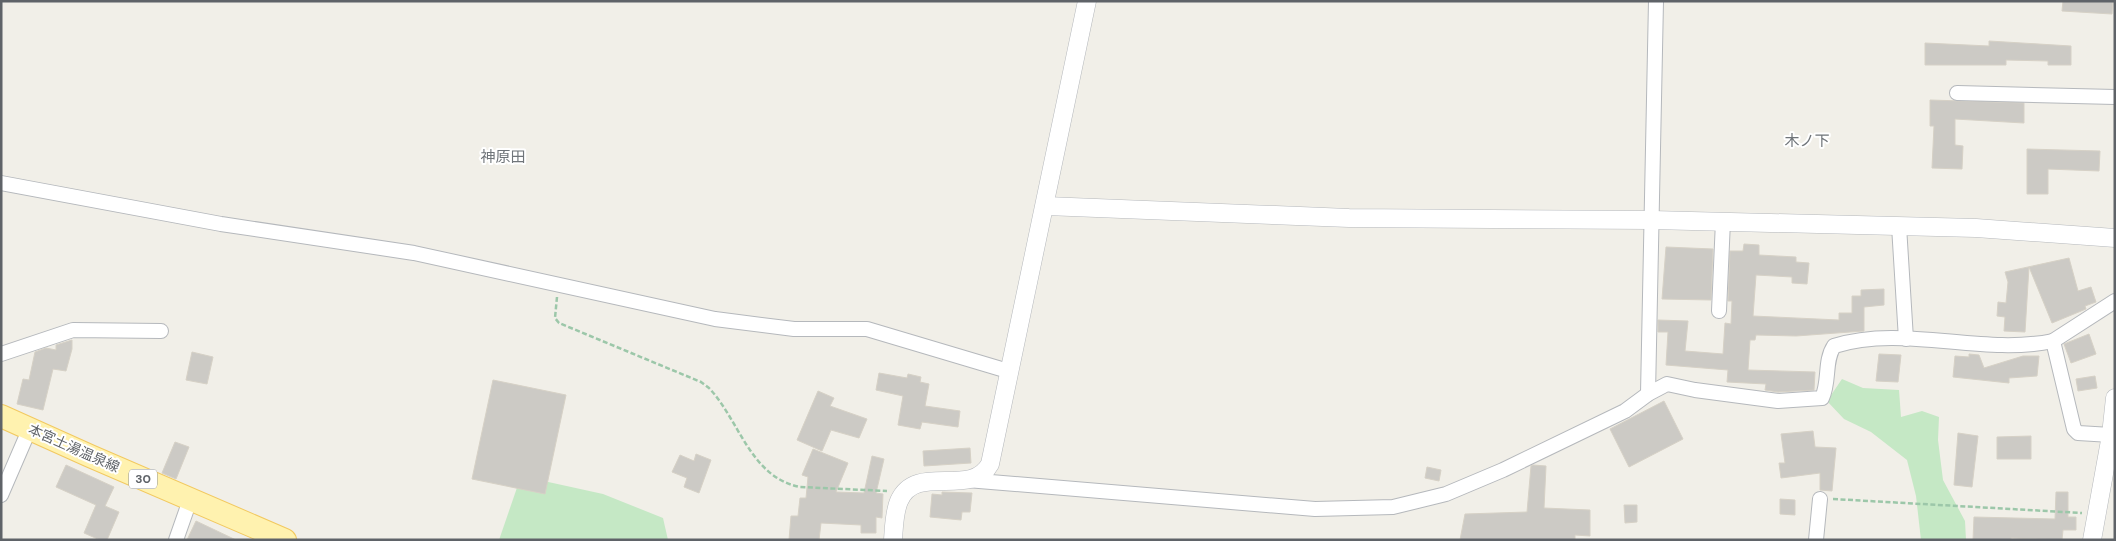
<svg xmlns="http://www.w3.org/2000/svg" width="2116" height="541" font-family="'DM Sans','Noto Sans JP',sans-serif">
<style>
.green{fill:#c5e8c5}
.building{fill:#cccac5;stroke:#d6d1c6}
.lines{fill:none;stroke-linecap:round;stroke-linejoin:round}
.minor-casing{stroke:#b5b8bc;stroke-width:16}
.tertiary-casing{stroke:#b5b8bc;stroke-width:19}
.primary-casing{stroke:#f2c960;stroke-width:24}
.path{stroke:#9cc7a9;stroke-width:2.5;stroke-dasharray:5 2.5;stroke-linecap:butt}
.minor{stroke:#fff;stroke-width:14}
.tertiary{stroke:#fff;stroke-width:18}
.primary{stroke:#fff2af;stroke-width:22}
.labels{text-anchor:middle;stroke-width:4;stroke-linejoin:round;paint-order:stroke}
.shield{fill:#fff;stroke:#8f9295;stroke-width:1}
.shield-label{font-size:12px;font-weight:bold;fill:#5f6368}
.street-label{font-size:14px;fill:#5f6368;stroke:#fff}
.neighbourhood-label{font-size:15px;fill:#70757a;stroke:#fff}
</style>
<rect width="100%" height="100%" fill="#f1efe8"/>
<g class="green">
<polygon points="1842,379 1863,388 1899,390 1901,417 1922,411 1939,417 1938,440 1943,480 1965,521 1966,540 1921,540 1916,496 1907,460 1871,432 1844,419 1827,401"/>
<polygon points="521,476 603,494 663,518 668,540 499,540"/>
</g>
<g class="building">
<polygon points="2063,1 2113,1 2112,14 2062,11"/>
<polygon points="1989,41 2071,46 2071,65 2048,65 2048,61 2006,60 2006,65 1925,65 1925,43 1989,46"/>
<polygon points="1930,100 2024,103 2024,123 1955,119 1955,145 1963,146 1962,169 1932,168 1934,126 1930,126"/>
<polygon points="2027,149 2100,151 2099,171 2048,169 2048,194 2027,194"/>
<polygon points="1744,244 1759,245 1759,255 1796,257 1796,262 1809,263 1807,284 1792,283 1792,277 1756,275 1753,316 1839,320 1839,313 1852,313 1852,296 1861,296 1861,290 1884,289 1884,305 1864,307 1864,331 1796,336 1756,335 1755,340 1750,340 1748,370 1815,372 1814,390 1778,392 1765,390 1766,384 1727,382 1728,370 1666,365 1668,332 1658,332 1658,320 1688,321 1685,351 1723,354 1725,323 1731,324 1732,301 1728,301 1730,251 1743,251"/>
<polygon points="1666,247 1713,249 1711,300 1662,299"/>
<polygon points="2069,258 2078,291 2091,287 2096,302 2085,306 2086,309 2052,323 2029,267 2025,332 2004,331 2005,317 1997,316 1998,302 2006,303 2008,282 2005,272"/>
<polygon points="2089,334 2096,354 2071,363 2064,344"/>
<polygon points="72,340 72,349 66,371 53,369 43,410 17,404 23,379 29,380 35,352 46,348 56,350 56,345"/>
<polygon points="192,352 213,357 207,384 186,380"/>
<polygon points="1879,354 1901,355 1898,382 1876,381"/>
<polygon points="1969,354 1979,355 1984,368 2023,356 2039,356 2037,376 2009,378 2009,383 1953,377 1955,356 1969,357"/>
<polygon points="879,373 907,378 908,374 921,377 920,382 929,384 925,406 960,411 958,427 922,422 920,429 898,425 903,396 876,390"/>
<polygon points="2095,376 2097,388 2078,391 2076,379"/>
<polygon points="493,380 566,395 545,494 472,479"/>
<polygon points="818,391 834,398 830,406 867,419 859,438 831,430 822,451 797,440"/>
<polygon points="1664,401 1683,439 1629,467 1610,429"/>
<polygon points="1813,431 1815,447 1836,448 1832,491 1820,490 1820,473 1781,478 1779,463 1785,463 1781,434"/>
<polygon points="1958,433 1978,436 1972,487 1954,485"/>
<polygon points="2031,436 2031,459 1997,459 1997,437"/>
<polygon points="175,442 189,447 176,479 162,473"/>
<polygon points="970,448 971,463 924,466 923,451"/>
<polygon points="813,449 848,463 836,492 864,493 872,456 884,459 876,493 883,494 882,518 876,517 876,533 861,533 861,525 821,523 819,540 789,540 791,516 798,516 800,498 806,498 808,477 802,475"/>
<polygon points="696,454 711,460 699,493 684,487 687,478 672,472 680,455 694,461"/>
<polygon points="66,465 114,487 105,506 119,512 107,540 100,540 84,533 96,505 56,487"/>
<polygon points="1533,465 1546,466 1544,508 1590,510 1590,536 1575,535 1575,540 1460,540 1465,514 1527,512 1531,466"/>
<polygon points="1427,467 1441,470 1439,481 1425,478"/>
<polygon points="942,492 972,493 970,512 962,512 961,520 930,517 932,494 942,495"/>
<polygon points="2056,492 2068,492 2068,517 2076,517 2076,530 2063,530 2062,540 2011,538 2011,540 1973,540 1974,517 2055,519"/>
<polygon points="1780,499 1795,500 1795,515 1780,514"/>
<polygon points="1624,505 1637,505 1637,522 1625,523"/>
<polygon points="196,521 236,540 187,540"/>
</g>
<g class="lines">
<g class="minor-casing">
<g id="minor">
<polyline points="1957,93 2115,97"/>
<polyline points="1,183 221,224 414,253 715,319 794,329 867,329 1008,371"/>
<polyline points="1899,226 1906,339"/>
<polyline points="1719,311 1723,221"/>
<polyline points="2053,341 2115,301"/>
<polyline points="1,354 73,330 161,331"/>
<polyline points="1648,394 1656,1"/>
<path d="M967 480 1315 509 1393 507 1446 494 1503 470 1625 411 1648 394 1667 384 1695 390 1778 401 1822 398C1830 381 1824 361 1834 346 1904 324 1981 356 2053 341L2074 429 2078 433 2111 435"/>
<polyline points="1,495 30,428"/>
<polyline points="176,540 190,500"/>
<polyline points="1816,540 1820,499"/>
</g>
</g>
<g class="tertiary-casing">
<g id="tertiary">
<polyline points="1046,206 1349,218 1652,220 1976,228 2115,238"/>
<path d="M893 540C894 527 894 513 899 501 916 462 971 499 990 464L1087 1"/>
<polyline points="2092,540 2111,435 2115,398"/>
</g>
</g>
<g class="primary-casing">
<polyline id="primary" points="1,416 90,456 285,540"/>
</g>
<g class="path">
<path d="M557 297 555 318 559 323 701 382 709 388C740 421 750 477 800 487L887 491"/>
<polyline points="1833,499 2082,513"/>
</g>
<use href="#minor" class="minor"/>
<use href="#tertiary" class="tertiary"/>
<use href="#primary" class="primary"/>
</g>
<g class="labels">
<rect class="shield" x="129" y="469.5" width="28" height="19" rx="4"/>
<g class="shield-label">
<text x="143" y="483">30</text>
</g>
<g class="street-label">
<text transform="translate(74 448) rotate(24)" y="5">本宮土湯温泉線</text>
</g>
<g class="neighbourhood-label">
<text x="1807" y="146">木ノ下</text>
<text x="503" y="162">神原田</text>
</g>
</g>
<rect width="2116" height="541" fill="none" stroke="#5f6368" stroke-width="5"/>
</svg>
